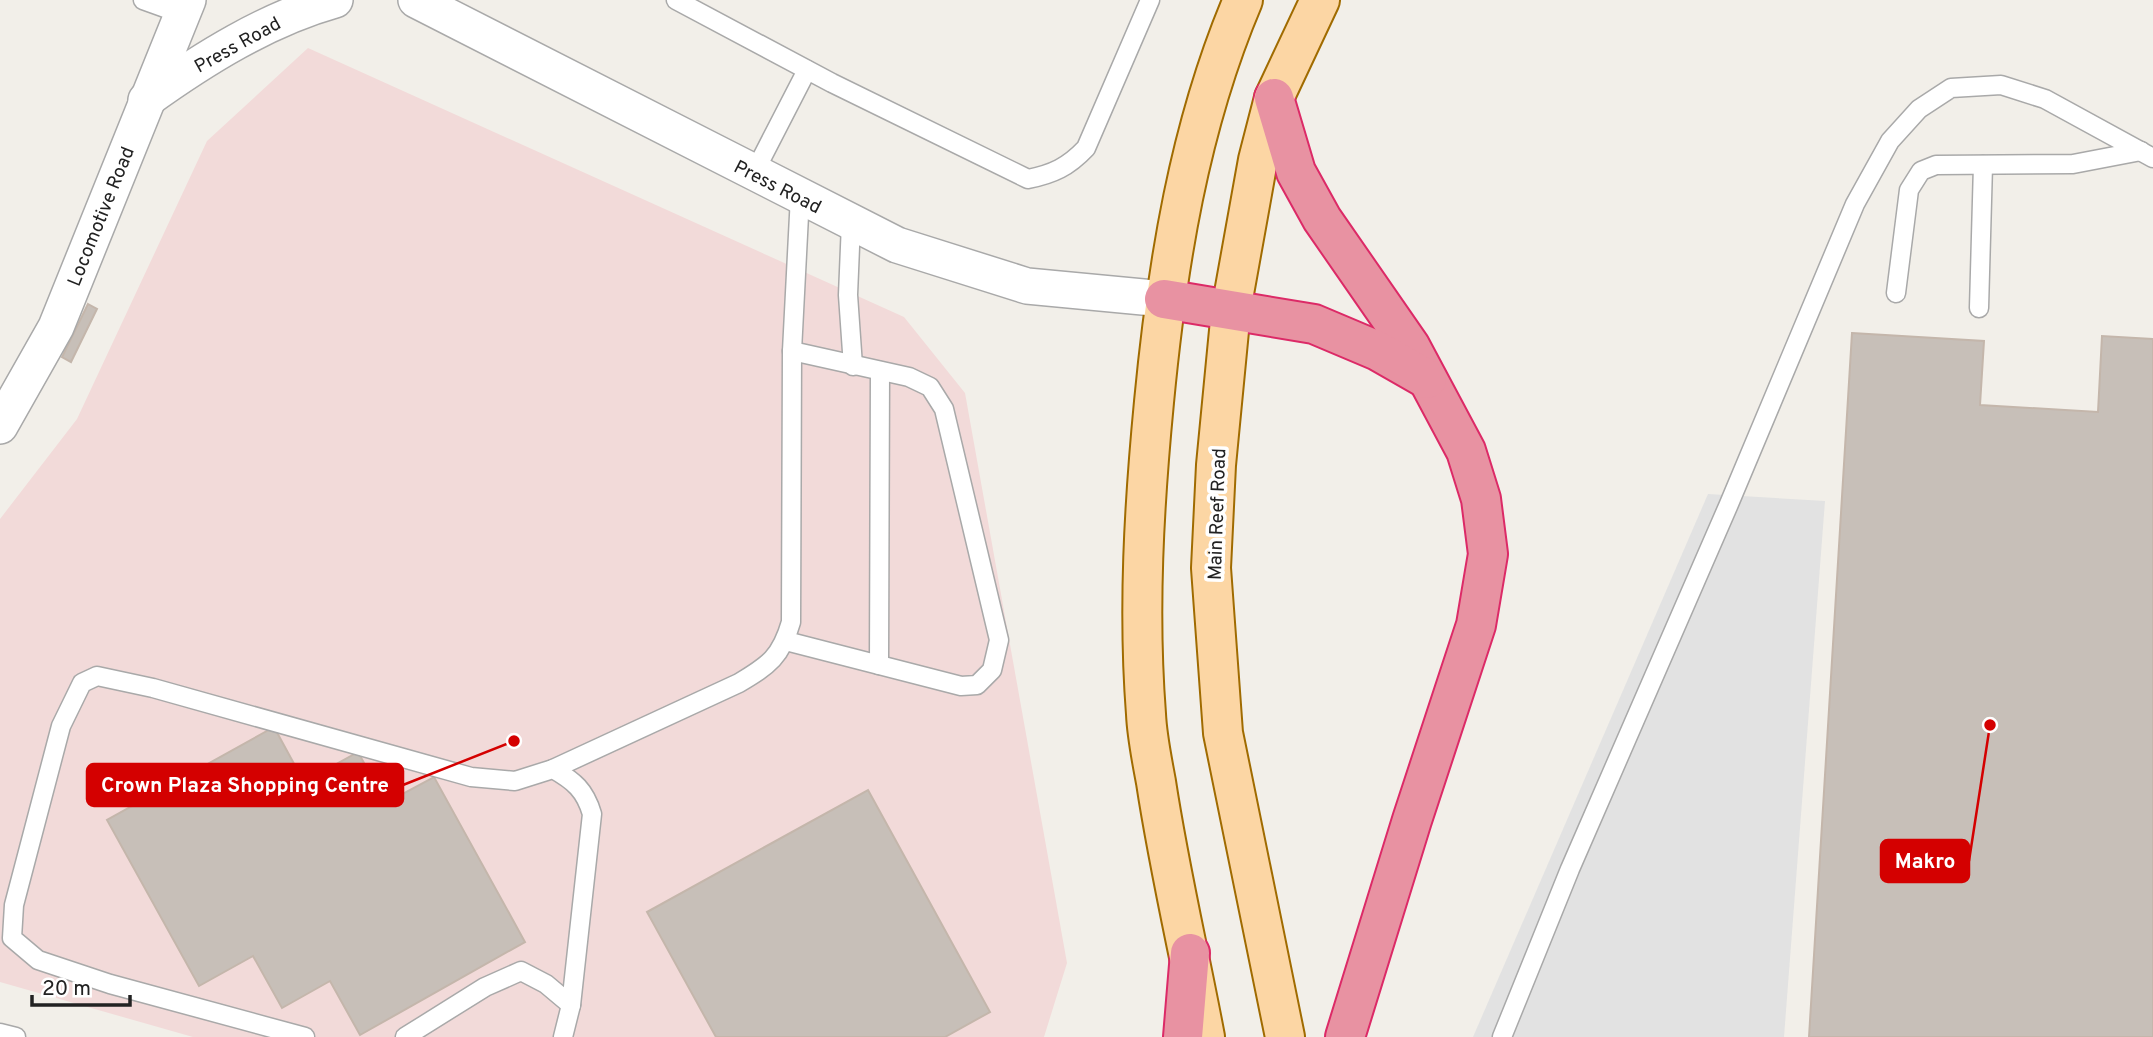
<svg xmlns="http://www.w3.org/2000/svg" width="2153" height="1037" font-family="Overpass,sans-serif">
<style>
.commercial{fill:#f2dad9}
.parking{fill:#e2e2e2}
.building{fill:#c7bfb8;stroke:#c4b6ab;stroke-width:2}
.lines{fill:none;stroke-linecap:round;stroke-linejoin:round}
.lane-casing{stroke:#a9a9a9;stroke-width:21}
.street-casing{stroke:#a9a9a9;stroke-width:38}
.primary-casing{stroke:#a06b00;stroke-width:42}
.highway-casing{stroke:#dc2a67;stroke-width:42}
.lane{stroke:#fff;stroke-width:18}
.street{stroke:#fff;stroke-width:35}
.primary{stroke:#fcd6a4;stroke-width:38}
.highway{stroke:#e892a2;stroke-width:38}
.labels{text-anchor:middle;stroke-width:7;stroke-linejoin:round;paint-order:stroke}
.street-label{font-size:19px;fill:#222;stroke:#fff}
.leader{fill:none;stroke:#d40000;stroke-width:2.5}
.callout-dot{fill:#d40000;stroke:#fff;stroke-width:2.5}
.callout{fill:#d40000;stroke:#d40000;stroke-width:2.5}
.callout-label{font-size:21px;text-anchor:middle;font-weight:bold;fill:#fff}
</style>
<rect width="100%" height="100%" fill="#f2efe9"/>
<polygon class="commercial" points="308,48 904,317 965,393 1067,963 1044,1037 193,1037 0,982 0,519 77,419 207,141"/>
<polygon class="parking" points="1708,494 1825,501 1784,1037 1473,1037"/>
<g class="building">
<polygon points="88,304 97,309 71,362 62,357"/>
<polygon points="1852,333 1984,341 1980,405 2098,412 2102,336 2153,339 2153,1037 1809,1037"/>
<polygon points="274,727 304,782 358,752 386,803 434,777 525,942 360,1035 330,981 282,1008 253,956 199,986 107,820"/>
<polygon points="868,790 990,1012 945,1037 716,1037 647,912"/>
</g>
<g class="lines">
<g class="lane-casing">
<g id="lane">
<polyline points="143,0 182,14"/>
<path d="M676 0 832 83 1028 179C1053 174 1068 167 1086 148L1150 0"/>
<polyline points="754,173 807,70"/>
<polyline points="851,223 848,295 853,366"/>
<polyline points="1896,293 1909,190 1921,171 1936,165 2073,164 2141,151"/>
<polyline points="1979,308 1983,165"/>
<polyline points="786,641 961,686 977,685 992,670 999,640 944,409 930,387 909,377 792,351"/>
<polyline points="879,665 880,371"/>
<path d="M553 769 739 683C769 665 781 657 791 622L792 351 800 196"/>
<polyline points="0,1033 16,1037"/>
<path d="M305 1037 110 984 38 960 12 938 14 905 61 726 82 683 97 676 153 688 471 777 515 781 553 769C574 781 585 790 592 814L571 1005 563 1037"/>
<polyline points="405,1037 485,987 521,971 546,984 571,1005"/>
<polyline points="1502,1037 1570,869 1729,504 1855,204 1890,141 1919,109 1951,88 2001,85 2045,99 2153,158"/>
</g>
</g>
<g class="street-casing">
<g id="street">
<polyline points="416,0 897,245 1027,286 1164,299"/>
<path d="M146 100C203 59 267 19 335 0"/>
<polyline points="0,426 56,327 188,0"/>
</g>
</g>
<g class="primary-casing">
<g id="primary">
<path d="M1205 1037C1189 952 1169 868 1156 782 1152 760 1147 737 1146 714 1138 610 1144 506 1154 402 1167 266 1189 127 1243 0"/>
<polyline points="1285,1037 1223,733 1211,568 1216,465 1231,310 1258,160 1274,98 1320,0"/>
</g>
</g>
<g class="highway-casing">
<g id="highway">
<polyline points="1274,98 1296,172 1322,219 1410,346 1466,451 1481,499 1488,554 1476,625 1412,820 1345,1037"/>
<polyline points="1164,299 1314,324 1378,351 1427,379"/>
<polyline points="1183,1037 1190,953"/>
</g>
</g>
<use href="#lane" class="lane"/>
<use href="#street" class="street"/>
<use href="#primary" class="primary"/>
<use href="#highway" class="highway"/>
</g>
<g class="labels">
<g class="street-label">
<text transform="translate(237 44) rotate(-29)" y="7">Press Road</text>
<text transform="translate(778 186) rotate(27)" y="7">Press Road</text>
<text transform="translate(100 216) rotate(-68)" y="7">Locomotive Road</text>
<text transform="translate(1216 514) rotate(-88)" y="7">Main Reef Road</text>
</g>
</g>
<path class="leader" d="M514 741L403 785M1990 725L1969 861"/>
<g class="callout-dot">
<circle cx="514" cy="741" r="7"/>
<circle cx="1990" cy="725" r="7"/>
</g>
<g class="callout">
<rect x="87" y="764" width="316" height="42" rx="7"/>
<rect x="1881" y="840" width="88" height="42" rx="7"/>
</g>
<g class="callout-label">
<text x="245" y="792">Crown Plaza Shopping Centre</text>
<text x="1925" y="868">Makro</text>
</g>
<path d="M32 995v10h98v-10" fill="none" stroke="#222222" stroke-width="3.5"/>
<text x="42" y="995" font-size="21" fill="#222222" stroke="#ffffff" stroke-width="5" paint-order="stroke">20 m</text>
</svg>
